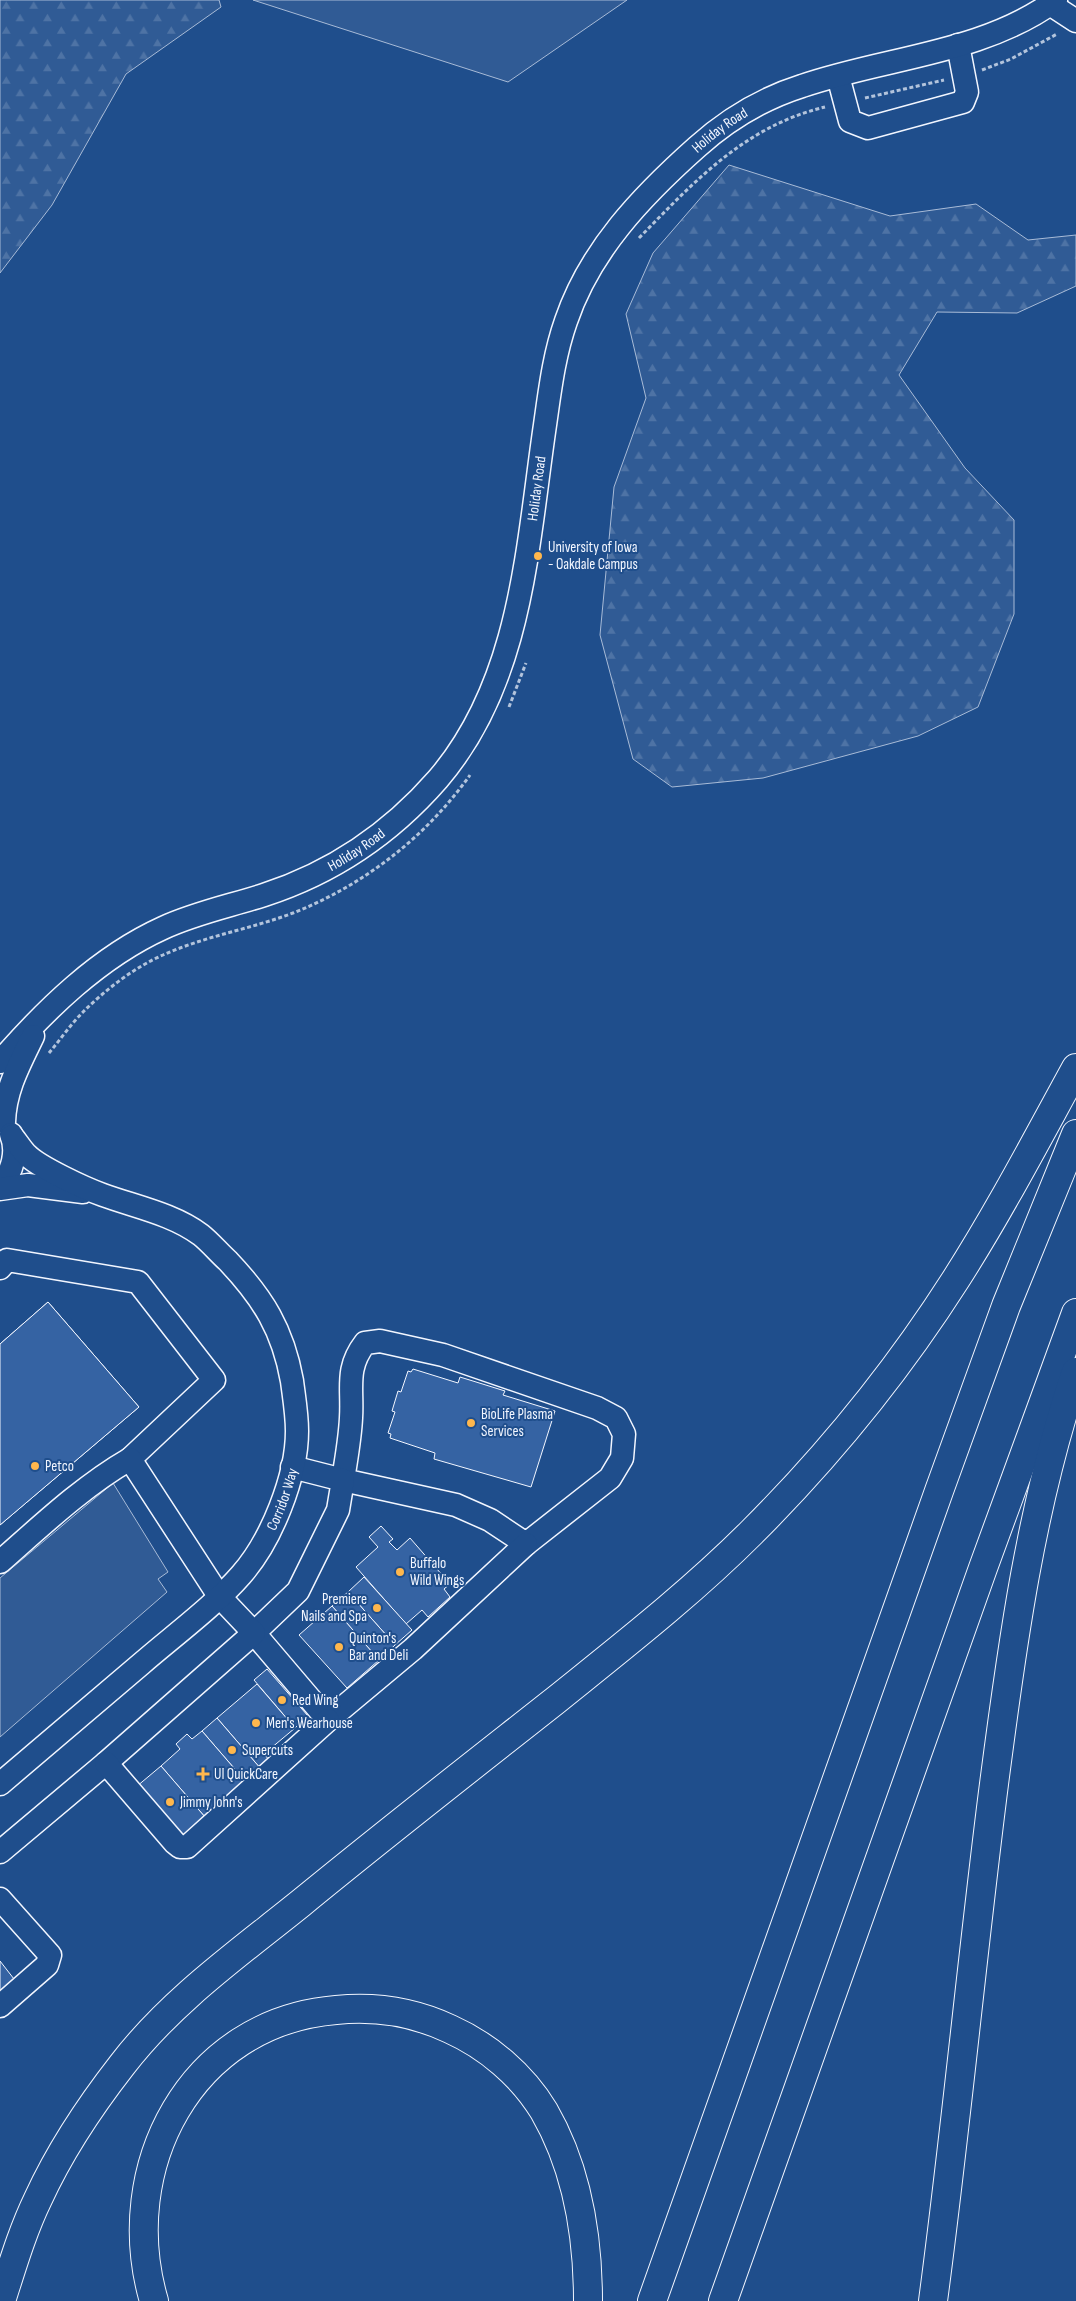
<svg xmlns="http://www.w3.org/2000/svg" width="1076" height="2301" font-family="'Sofia Sans Condensed',sans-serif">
<defs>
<pattern id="forest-firs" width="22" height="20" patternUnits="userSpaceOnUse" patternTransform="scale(1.25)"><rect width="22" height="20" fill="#305b95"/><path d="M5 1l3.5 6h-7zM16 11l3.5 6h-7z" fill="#4e73a5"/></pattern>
</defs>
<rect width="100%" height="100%" fill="#1f4e8c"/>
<g fill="#305b95" stroke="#a8bbd7">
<path d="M253,0H627L508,82Z"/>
<path d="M113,1483L168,1572L158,1579L167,1592L0,1737V1578Z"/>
</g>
<g fill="url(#forest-firs)" stroke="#a8bbd7">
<path d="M0,0H219L221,7L126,74L52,205L0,273Z"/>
<path d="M729,165L890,216L976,204L1028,240L1076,235V286L1017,313L937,312L899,375L965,468L1014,520V614L978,707L918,736L763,778L672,787L633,759L600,635L614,487L646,398L626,314L653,253Z"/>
</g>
<g fill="#3563a3" stroke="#f2f6ff">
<path d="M48,1302L139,1407L0,1525V1344Z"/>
<path d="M48,1302L139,1407L0,1525V1344Z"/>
<path d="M413,1369L458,1383L460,1377L505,1391L503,1395L555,1411L531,1487L434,1459L435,1453L390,1438L391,1434L388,1433L395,1412L392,1411L398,1391L401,1392L408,1371L411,1372Z"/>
<path d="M381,1526L393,1539L389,1542L397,1550L410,1538L450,1584L444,1589L450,1597L428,1617L422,1610L406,1624L356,1567L378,1547L369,1537Z"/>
<path d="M364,1577L412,1630L395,1645L348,1592Z"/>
<path d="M348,1592L395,1645L379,1660L332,1606Z"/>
<path d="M332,1606L379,1660L347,1688L299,1635Z"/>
<path d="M267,1669L308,1716L295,1728L254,1680Z"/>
<path d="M257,1684L295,1728L264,1754L270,1761L261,1769L217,1718Z"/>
<path d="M217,1718L261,1769L246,1782L202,1731Z"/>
<path d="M202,1731L246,1782L205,1817L161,1766L180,1749L176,1744L187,1734L192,1739Z"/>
<path d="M161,1766L205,1817L180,1839L136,1787Z"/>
<path d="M0,1961L14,1979L0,1991Z"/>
</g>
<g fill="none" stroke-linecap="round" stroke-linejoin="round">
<g stroke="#f2f6ff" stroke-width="25">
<g id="minor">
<path d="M1050,4L1076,21"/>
<path d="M838,76L850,121L868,128L963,102L967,92L958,45"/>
<path id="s1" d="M0,1062C45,1010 99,957 163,928C195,913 230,906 264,895C332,873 391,833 438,779C522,681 527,547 545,425C550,390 554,355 566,321C590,250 642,196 697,147C727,120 764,98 802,86C886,57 982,54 1056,0"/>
<path d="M4,1122C5,1090 19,1065 33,1036"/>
<path d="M0,1185C13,1172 18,1151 11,1134"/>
<path d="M0,1189L28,1185L83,1192"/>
<path d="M0,1268L7,1260L138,1282L214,1380L130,1459"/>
<path d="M380,1341L443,1355L597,1408L616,1418L624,1434L622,1458L610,1478L526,1544L490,1520L456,1505L343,1480C346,1460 350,1439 351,1418C353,1388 345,1369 365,1343Z"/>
<path d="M292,1467L343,1480L338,1510L298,1591L254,1633L328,1720L413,1649L526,1544"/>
<path d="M0,1562C41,1526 83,1486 130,1459L219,1596L254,1633L106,1763L0,1852"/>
<path d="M106,1763L175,1843L180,1847H187L328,1720"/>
<path id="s2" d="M0,1784C47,1744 94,1704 141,1664C172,1637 214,1606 241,1575C271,1541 297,1477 297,1431C297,1414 294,1397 292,1381C283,1330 263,1298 228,1261C219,1253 211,1243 201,1235C173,1214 136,1207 103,1195C86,1189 38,1167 26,1154C21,1149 17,1142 12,1136"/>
<path d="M0,1899L50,1955L47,1965L0,2006"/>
</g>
</g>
<g stroke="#f2f6ff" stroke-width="30">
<g id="highway">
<path d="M1,2301C12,2267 22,2232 38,2199C60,2151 90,2106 122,2065C171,2001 239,1953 301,1903C385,1834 471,1767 556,1700C623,1646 691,1593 752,1532C829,1455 898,1370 956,1279C1000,1210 1037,1139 1076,1068"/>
<path d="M154,2301C115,2168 190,2022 336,2010C376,2006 414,2012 450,2029C488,2046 522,2075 544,2111C577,2168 588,2236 588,2301"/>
<path d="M652,2301L939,1491L1006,1306L1076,1134"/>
<path d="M723,2301L983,1568L1076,1313"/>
<path d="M933,2301C956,2129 972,1956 994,1784C1012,1645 1031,1505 1076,1372"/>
</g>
</g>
<g stroke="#b3c4dc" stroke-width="3" stroke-dasharray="4 2.5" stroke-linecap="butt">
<path d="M982,70L1011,59L1057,34"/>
<path d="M865,98L944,80"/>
<path d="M639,238C694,182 745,126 825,107"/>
<path d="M509,707L526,663"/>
<path d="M49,1053C60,1040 71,1024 83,1012C105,990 135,967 163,955C205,936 251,929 293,913C364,885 426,837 470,775"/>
</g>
<use href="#minor" stroke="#1f4e8c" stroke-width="22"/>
<use href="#highway" stroke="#1f4e8c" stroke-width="28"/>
</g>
<g fill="#ffb74d" stroke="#1f4e8c" stroke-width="2">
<circle cx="538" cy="556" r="5"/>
<circle cx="471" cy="1423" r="5"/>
<circle cx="35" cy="1466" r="5"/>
<circle cx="400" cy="1572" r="5"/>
<circle cx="377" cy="1608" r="5"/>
<circle cx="339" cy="1647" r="5"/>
<circle cx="282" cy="1700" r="5"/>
<circle cx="256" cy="1723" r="5"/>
<circle cx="232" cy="1750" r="5"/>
<path d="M200.5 1766.5h5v5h5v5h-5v5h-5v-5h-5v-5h5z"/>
<circle cx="170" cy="1802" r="5"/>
</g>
<g text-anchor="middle" stroke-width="4" stroke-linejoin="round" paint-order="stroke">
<g font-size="15" fill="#f2f6ff" stroke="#1f4e8c">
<text dy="5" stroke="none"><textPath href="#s1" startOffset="1261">Holiday Road</textPath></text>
<text dy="5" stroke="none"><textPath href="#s1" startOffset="842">Holiday Road</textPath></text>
<text dy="5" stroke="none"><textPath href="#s1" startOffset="422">Holiday Road</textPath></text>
<text dy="5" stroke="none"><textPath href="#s2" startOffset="406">Corridor Way</textPath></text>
</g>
<g font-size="15" fill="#f2f6ff" stroke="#1f4e8c" text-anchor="start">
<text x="548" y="552">University of Iowa<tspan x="548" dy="17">- Oakdale Campus</tspan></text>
<text x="481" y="1419">BioLife Plasma<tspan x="481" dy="17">Services</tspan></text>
<text x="45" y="1471">Petco</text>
<text x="410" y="1568">Buffalo<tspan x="410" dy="17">Wild Wings</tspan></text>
<text x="367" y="1604" text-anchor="end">Premiere<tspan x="367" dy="17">Nails and Spa</tspan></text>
<text x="349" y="1643">Quinton's<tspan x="349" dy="17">Bar and Deli</tspan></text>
<text x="292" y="1705">Red Wing</text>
<text x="266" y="1728">Men's Wearhouse</text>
<text x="242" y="1755">Supercuts</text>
<text x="214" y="1779">UI QuickCare</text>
<text x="180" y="1807">Jimmy John's</text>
</g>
</g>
</svg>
